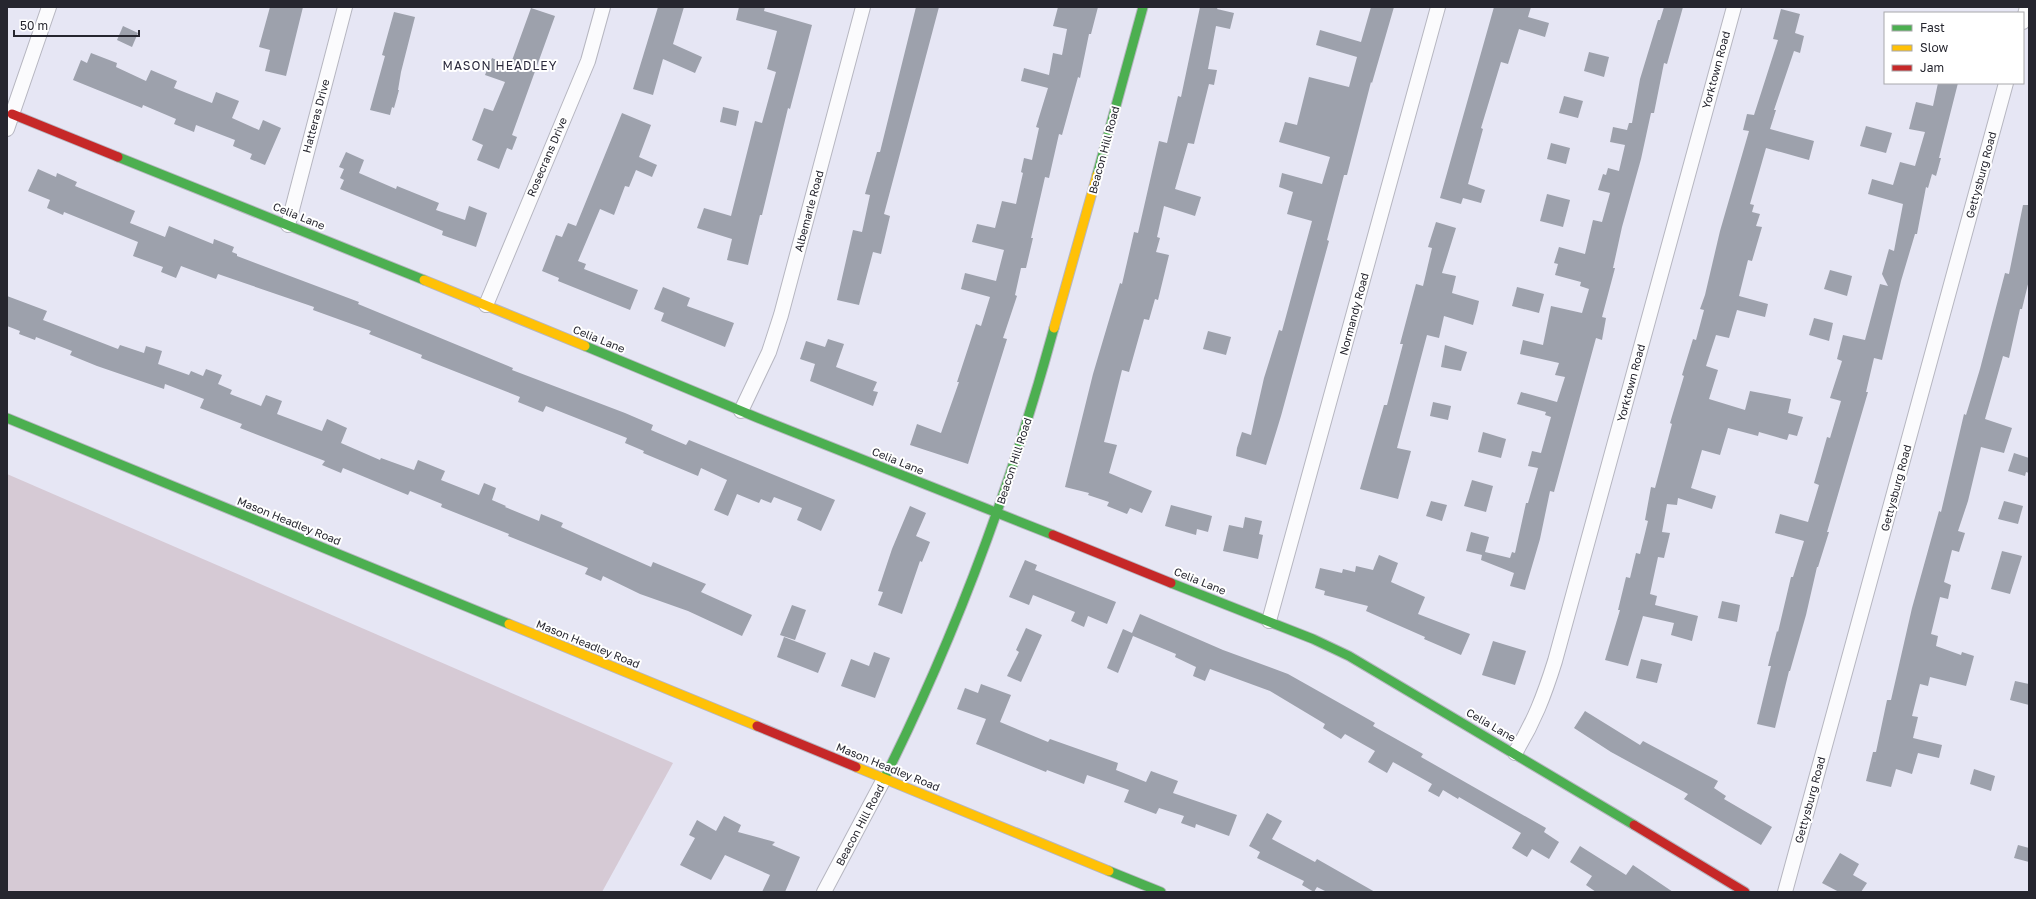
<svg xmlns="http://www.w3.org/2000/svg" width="2036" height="899" font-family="'Golos Text',sans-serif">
<rect width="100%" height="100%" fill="#e6e6f4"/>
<path fill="#d6cad5" d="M7,474L673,763L602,892H7Z"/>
<g fill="#9da1ac">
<path d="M270,7H303L286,76L265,71L270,50L259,47Z"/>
<path d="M658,7H684L673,44L702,57L695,73L663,59L653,95L633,89Z"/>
<path d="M739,7H765L764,11L812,25L790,109L788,108L762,215H760L748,265L727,260L732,239L697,228L704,208L731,216L755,121L762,123L776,72L767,69L777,31L736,20Z"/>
<path d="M916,7H939L884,214L890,216L881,254L873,252L859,305L837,300L853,230L862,232L870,195L865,194L877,152H880Z"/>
<path d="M1058,7H1098L1091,34H1089L1080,78L1078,77L1062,135L1059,134L1049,178L1045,177L1031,238H1033L1026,268H1021L1015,295L1017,296L1003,338L1007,339L968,464L910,445L917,424L941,433L959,382H957L976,324L981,326L990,297L961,289L965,273L996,281L1004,250L972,242L977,224L995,228L1002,201L1016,204L1023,173L1021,172L1024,158L1032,160L1039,128L1036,127L1048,88L1021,81L1024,68L1049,75L1053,53L1062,55L1067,29L1053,26Z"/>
<path d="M1200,7H1218L1217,9L1234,13L1230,29L1216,26L1208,69L1217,70L1214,85L1209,84L1194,144L1188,143L1175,189L1201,197L1195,216L1164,206L1157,237L1160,238L1156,252L1169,255L1158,300L1155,299L1149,320L1144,319L1129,372L1122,370L1104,442L1117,445L1109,473L1152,491L1142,513L1130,508L1127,514L1107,506L1109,502L1088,495L1089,493L1065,487L1093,374L1120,283L1122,284L1134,232L1138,233L1159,141L1167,143L1178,96L1181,97Z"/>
<path d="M1371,7H1394L1372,83L1371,82L1347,175H1344L1327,240L1329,241L1281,416L1266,465L1236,456L1237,448L1242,432L1251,435L1264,378L1279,330L1282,331L1312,221L1287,214L1293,192L1279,187L1282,173L1322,184L1330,157L1279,142L1285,122L1297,125L1309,77L1349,87L1357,57L1316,45L1320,30L1361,42Z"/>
<path d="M1494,7H1531L1528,17L1549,23L1545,37L1519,29L1508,64L1501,62L1481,128L1483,129L1468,184L1485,190L1481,203L1463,198L1461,204L1440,198Z"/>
<path d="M1664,7H1683L1667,64L1664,63L1654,113H1651L1641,159L1622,227L1613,268H1615L1602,317L1606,318L1602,340L1596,338L1554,492L1550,491L1540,539L1525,590L1510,586L1514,573L1481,560L1482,555L1466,551L1471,532L1489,537L1485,552L1510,558L1512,552L1515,553L1526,503H1528L1538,468L1528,466L1532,451L1541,453L1551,417L1545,415L1546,412L1517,404L1521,392L1557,402L1565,377L1555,375L1559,363L1520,354L1523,340L1543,345L1551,306L1582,313L1589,289L1580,286L1581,282L1555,275L1558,264L1554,263L1559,247L1585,254L1593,220L1602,222L1610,193L1598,190L1603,174L1606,175L1608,168L1619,171L1625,145L1610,142L1613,127L1627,130L1629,123H1632L1640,79L1658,20H1660Z"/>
<path d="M531,8L555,16L512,135L517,137L512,150L507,148L499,169L477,160L483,145L472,140L484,108L493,111L505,82L485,75L492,58L510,66Z"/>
<path d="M1781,9L1800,14L1795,33L1804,36L1800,53L1794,51L1774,110H1776L1770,129L1814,141L1809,160L1766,148L1750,204L1754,205L1752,212L1760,214L1756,226L1762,227L1752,261L1748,260L1739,296L1768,304L1765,317L1737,310L1729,338L1716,335L1706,366L1718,370L1709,399L1745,410L1750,391L1791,399L1788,413L1803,417L1797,436L1789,434L1787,440L1759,432L1758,436L1728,428L1720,455L1702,450L1691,488L1716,496L1712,509L1678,498L1677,505L1667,504L1662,532L1670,533L1664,558L1658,557L1650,594L1657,596L1655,605L1698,616L1692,641L1671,635L1674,623L1643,616L1628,666L1605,660L1620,610H1618L1626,577L1630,578L1636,553L1640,554L1648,521L1645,520L1651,487L1655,488L1672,424L1670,423L1684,376L1682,375L1693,339L1696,340L1704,310L1700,309L1705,295L1720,231L1749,131L1743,130L1747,114L1754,115L1778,40L1773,39Z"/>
<path d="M394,12L415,17L401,72L398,90H399L394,108L392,107L390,115L370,110L385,56L382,55Z"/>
<path d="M123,26L138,33L132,47L117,40Z"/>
<path d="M1589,52L1609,57L1604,77L1584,71Z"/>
<path d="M91,53L117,63L116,67L146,81L151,70L177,81L174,88L212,103L216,92L239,101L232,118L259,130L263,120L281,128L265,165L250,159L252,154L233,146L235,140L196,125L194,132L174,124L176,119L143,105L142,108L73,80L81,60L87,63Z"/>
<path d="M1938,83H1958L1939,158H1941L1936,176L1932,174L1928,188L1926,187L1917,234H1915L1901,281L1882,360L1874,358L1866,392H1868L1827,532H1829L1818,567H1817L1806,615L1790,671H1789L1775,728L1757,724L1771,666H1768L1777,631L1778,632L1791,577H1793L1804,541L1775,533L1780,514L1808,522L1819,485L1814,483L1827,437L1830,438L1841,401L1830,398L1842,361L1837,359L1843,335L1865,340L1880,284L1888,286L1882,274L1889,249L1894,251L1903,204L1868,194L1872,179L1893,185L1900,162L1915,166L1925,132L1909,129L1916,102L1933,106Z"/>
<path d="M1564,96L1583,101L1578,118L1559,113Z"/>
<path d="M723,107L739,111L736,126L720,122Z"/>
<path d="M622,113L651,125L639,157L657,165L652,177L636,170L629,187L625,186L614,215L600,209L578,261L586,264L584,269L638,290L630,310L558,281L559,278L542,271L556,235L562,237L568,223L576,226Z"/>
<path d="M1866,126L1892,133L1886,153L1860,146Z"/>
<path d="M1551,143L1570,148L1566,164L1547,159Z"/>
<path d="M346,152L364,160L359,173L396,189L397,186L439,203L436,210L465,220L469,206L487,213L476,247L442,235L443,231L340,189L344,180L340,178L344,169L339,167Z"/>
<path d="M38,169L56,177L57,173L77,182L75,186L135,211L130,223L165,237L169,226L213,244L214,239L234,247L232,252L237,254V256L359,302L358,304L513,368L512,370L625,413L653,425L651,430L686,445L689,440L835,500L821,531L797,520L802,508L774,497L771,503L761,499L759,503L737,494L728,516L714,510L727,480L701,468L698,476L643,453L644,451L625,443L627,438L546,406L543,412L518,402L520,397L421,358L422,355L369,334L371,331L313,310L314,307L218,274L216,279L181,266L176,278L161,272L163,267L133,256L138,242L64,212L63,215L47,208L50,200L28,191Z"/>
<path d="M1547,194L1570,200L1563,227L1540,221Z"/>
<path d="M2023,205H2029V280L2022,309H2020L2009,358L2003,356L1985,419L2012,428L2004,453L1981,447L1968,501L1958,531L1965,533L1959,552L1952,550L1944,582L1951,585L1948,599L1940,597L1931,634L1938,636L1936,646L1961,655L1962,652L1974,656L1966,686L1930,677L1928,686L1920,684L1912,716L1918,717L1913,738L1942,745L1939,758L1918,753L1912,774L1896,769L1891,787L1866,781L1873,752H1876L1887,700H1891L1912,608L1939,511L1941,512L1964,414L1966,415L1980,369L2005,273L2009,274Z"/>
<path d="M1436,222L1456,228L1442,273L1456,276L1452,293L1479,301L1477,310L1473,325L1444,316L1439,338L1427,335L1397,448L1411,451L1398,499L1360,489L1384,405H1387L1403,344H1400L1416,284L1423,286L1432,248L1428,247Z"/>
<path d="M1830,270L1852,276L1847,296L1824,289Z"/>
<path d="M663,287L690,298L687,306L734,323L725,347L661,321L664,313L654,309Z"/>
<path d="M1517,287L1544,294L1539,313L1512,306Z"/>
<path d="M7,296L47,311L43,320L118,349L120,345L144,353L146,346L162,351L158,364L189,375L191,371L203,376L206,369L222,375L218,384L232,390L230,394L261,406L266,395L282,401L277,414L322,431L327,419L347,428L341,443L380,460L381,458L414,470L418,460L445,471L441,480L479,495L484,483L496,488L492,500L506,506L505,507L539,521L541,514L563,523L561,527L651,567L653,562L706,584L701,592L752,615L742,636L688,611L640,594L603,576L601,581L585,574L588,568L508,536L509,534L441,507L442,504L410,491L408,495L343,468L341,473L322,465L325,461L240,428L242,424L200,408L204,399L165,384L164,389L97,366L70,355L72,351L36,337L35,340L19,334L20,331L7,326Z"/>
<path d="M1814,318L1833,323L1829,341L1809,335Z"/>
<path d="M1208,331L1231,337L1226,355L1203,349Z"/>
<path d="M828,339L844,344L836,367L877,382L873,391L878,392L873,406L810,381L815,364L800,359L806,341L825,347Z"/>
<path d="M1445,345L1467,352L1461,371L1441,367Z"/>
<path d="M1433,402L1451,406L1448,420L1430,416Z"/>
<path d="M1483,432L1506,439L1501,458L1478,452Z"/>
<path d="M2014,453L2029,458V473L2026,472L2025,476L2008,471Z"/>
<path d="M1472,480L1493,486L1486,512L1464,506Z"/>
<path d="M1431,501L1447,505L1442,521L1426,516Z"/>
<path d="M2004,501L2023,506L2018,524L1998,519Z"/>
<path d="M1171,505L1212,516L1208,532L1197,529L1196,535L1165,526Z"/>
<path d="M910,506L926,513L916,536L930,542L922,562L920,561L902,614L878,605L883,592L878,591L892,549Z"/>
<path d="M1245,517L1262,521L1259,534L1263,535L1258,559L1223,551L1229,525L1243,528Z"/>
<path d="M2002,551L2022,556L2010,594L1991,589Z"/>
<path d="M1379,555L1398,563L1391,582L1425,597L1418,614L1470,634L1461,655L1424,639L1425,637L1366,611L1368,606L1324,595L1325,591L1315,588L1320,568L1342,573L1343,569L1355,572L1356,566L1373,570Z"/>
<path d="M1025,560L1037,565L1035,570L1116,602L1107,624L1088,616L1084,627L1071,621L1075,612L1033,595L1029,605L1009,597Z"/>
<path d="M1722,601L1740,605L1737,622L1718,618Z"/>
<path d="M792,605L806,610L795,640L780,635Z"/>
<path d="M1140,614L1223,650L1288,674L1375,723L1373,726L1423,754L1421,757L1546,828L1544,832L1559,842L1549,859L1532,849L1527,857L1512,848L1521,833L1459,797L1458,799L1443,790L1439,797L1428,791L1432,784L1393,762L1387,773L1368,762L1375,751L1345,734L1341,739L1323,728L1325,724L1270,691L1210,669L1205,681L1193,676L1196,667L1175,657L1176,654L1133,636L1118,673L1107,668L1123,629L1132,633Z"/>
<path d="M1026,628L1042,635L1021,682L1007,676L1019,652L1016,650Z"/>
<path d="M784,637L826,653L818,673L777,657Z"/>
<path d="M1493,641L1526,651L1515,685L1482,675Z"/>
<path d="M874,652L890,658L875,698L841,686L851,659L869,666Z"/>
<path d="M1641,659L1662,664L1657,683L1636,678Z"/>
<path d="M2015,681L2029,684V705L2010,700Z"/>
<path d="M981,684L1011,695L1000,722L1048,742L1050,739L1118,763L1116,770L1146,782L1151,771L1178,781L1173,793L1237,815L1229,836L1196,824L1195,828L1181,823L1184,816L1159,808L1156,814L1124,802L1129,790L1087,775L1084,784L1047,770L1046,772L976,744L986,719L957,709L965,688L978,693Z"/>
<path d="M1585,711L1640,745L1643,741L1718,781L1714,788L1726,796L1724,799L1772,827L1761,845L1684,799L1688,794L1611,752L1574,728Z"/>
<path d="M1974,769L1995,776L1991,791L1970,784Z"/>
<path d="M1267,813L1282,821L1272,839L1315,862L1317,859L1375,892H1327L1317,887L1314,892L1302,885L1304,881L1257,858L1260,852L1249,846Z"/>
<path d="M724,816L741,825L738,832L775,842L772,845L800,857L785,892H762L770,875L725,855L711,880L680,865L695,838L689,835L697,820L716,831Z"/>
<path d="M2018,845L2029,848V862L2014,858Z"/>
<path d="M1580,846L1626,875L1633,865L1673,892H1596L1586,885L1592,876L1570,862Z"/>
<path d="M1840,853L1859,864L1853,875L1867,883L1861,892H1839L1822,883Z"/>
</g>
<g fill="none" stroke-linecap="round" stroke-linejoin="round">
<g stroke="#b6b6c0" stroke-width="16">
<g id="street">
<path d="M2023,22L2027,7"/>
<path d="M7,129L49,7"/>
<path d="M288,225L345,7"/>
<path d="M486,305L588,61L603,7"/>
<path d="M741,411L769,352L781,315L863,7"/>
<path d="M1269,621L1438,7"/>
<path d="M1515,753C1534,722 1544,696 1555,661L1734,7"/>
<path d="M824,892L884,779"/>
<path d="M1785,892L2006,83"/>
</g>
</g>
<g stroke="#b6b6c0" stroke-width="11">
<g id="fast">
<path d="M118,157L424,280"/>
<path d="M1097,175L1143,7"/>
<path d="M585,346L758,418L1053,535"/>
<path d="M7,418L509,624"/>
<path d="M1171,583L1313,639L1349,656L1634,825"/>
<path d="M884,779C956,635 1012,483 1054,328"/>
<path d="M1109,871L1161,892"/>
</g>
</g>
<g stroke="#b6b6c0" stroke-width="11">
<g id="slow">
<path d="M424,280L585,346"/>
<path d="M1054,328L1097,175"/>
<path d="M509,624L757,726"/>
<path d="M856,767L1109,871"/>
</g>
</g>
<g stroke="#b6b6c0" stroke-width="11">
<g id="jam">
<path d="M12,114L118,157"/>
<path d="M1053,535L1171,583"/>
<path d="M757,726L856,767"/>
<path d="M1634,825L1745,892"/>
</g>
</g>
<use href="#street" stroke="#fbfbfd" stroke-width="14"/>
<use href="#fast" stroke="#4caf50" stroke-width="9"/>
<use href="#slow" stroke="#ffc107" stroke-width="9"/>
<use href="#jam" stroke="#c62828" stroke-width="9"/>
</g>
<g text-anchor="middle" stroke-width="4" stroke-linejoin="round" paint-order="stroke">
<g font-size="11" fill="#26262f" stroke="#fff">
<text transform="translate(1716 70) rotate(-75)" y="4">Yorktown Road</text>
<text transform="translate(316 116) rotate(-75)" y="4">Hatteras Drive</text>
<text transform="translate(1104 150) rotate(-75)" y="4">Beacon Hill Road</text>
<text transform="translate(547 157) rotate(-67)" y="4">Rosecrans Drive</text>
<text transform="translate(1981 175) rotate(-75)" y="4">Gettysburg Road</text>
<text transform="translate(809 211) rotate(-75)" y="4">Albemarle Road</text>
<text transform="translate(299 216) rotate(22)" y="4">Celia Lane</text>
<text transform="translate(1354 314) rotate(-75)" y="4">Normandy Road</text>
<text transform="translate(599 339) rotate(22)" y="4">Celia Lane</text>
<text transform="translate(1631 383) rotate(-75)" y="4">Yorktown Road</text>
<text transform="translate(898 461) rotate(22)" y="4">Celia Lane</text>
<text transform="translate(1014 461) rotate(-72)" y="4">Beacon Hill Road</text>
<text transform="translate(1896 488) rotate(-75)" y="4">Gettysburg Road</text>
<text transform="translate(289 521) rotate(22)" y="4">Mason Headley Road</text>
<text transform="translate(1200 581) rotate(22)" y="4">Celia Lane</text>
<text transform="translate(588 644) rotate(22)" y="4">Mason Headley Road</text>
<text transform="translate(1491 725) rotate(30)" y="4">Celia Lane</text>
<text transform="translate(888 767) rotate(22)" y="4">Mason Headley Road</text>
<text transform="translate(1810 800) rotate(-75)" y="4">Gettysburg Road</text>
<text transform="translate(860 825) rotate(-62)" y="4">Beacon Hill Road</text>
</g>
<g font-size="12" letter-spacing="1" fill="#2b2a3d" stroke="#fff">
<text x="500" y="70">MASON HEADLEY</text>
</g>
</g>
<rect width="2036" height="899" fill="none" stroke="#26262f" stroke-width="16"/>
<rect x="1884" y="12" width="140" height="72" fill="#ffffff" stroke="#a8a8ac"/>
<rect x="1892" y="25" width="20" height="6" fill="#4caf50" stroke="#a8a8ac"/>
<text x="1920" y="32" font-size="12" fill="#26262f">Fast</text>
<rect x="1892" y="45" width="20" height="6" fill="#ffc107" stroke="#a8a8ac"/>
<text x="1920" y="52" font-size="12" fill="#26262f">Slow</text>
<rect x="1892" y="65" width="20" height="6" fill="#c62828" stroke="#a8a8ac"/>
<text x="1920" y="72" font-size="12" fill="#26262f">Jam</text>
<path d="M14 30v6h125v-6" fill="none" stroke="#26262f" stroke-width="2"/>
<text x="20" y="30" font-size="12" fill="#26262f" stroke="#ffffff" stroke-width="3" paint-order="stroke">50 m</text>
</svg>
